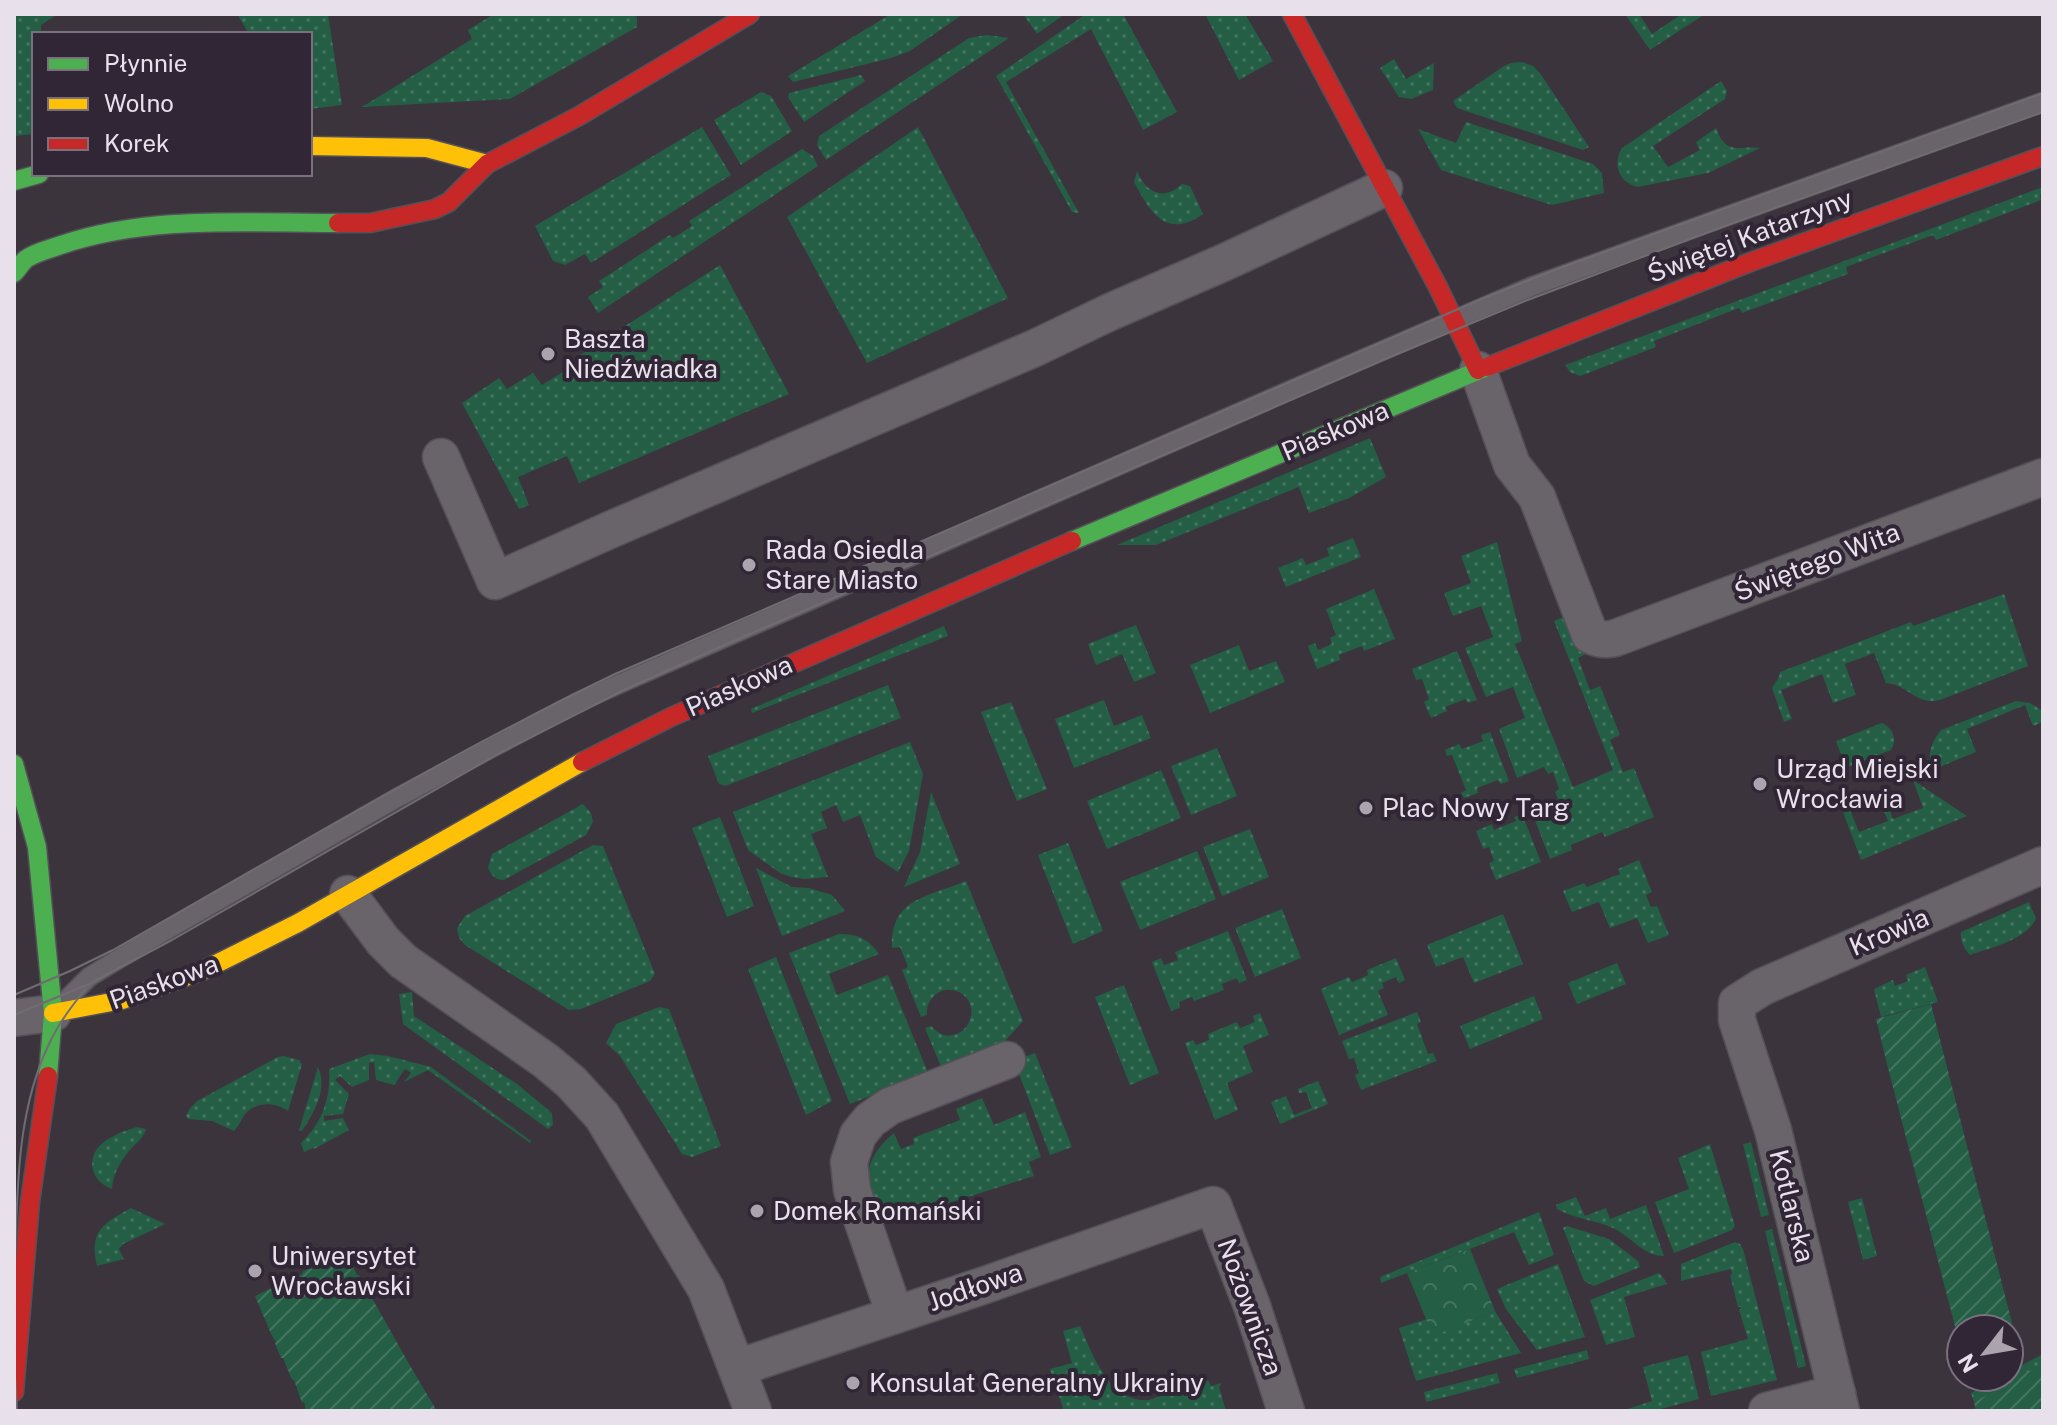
<svg xmlns="http://www.w3.org/2000/svg" width="2057" height="1425" font-family="'Public Sans',sans-serif">
<defs>
<pattern id="grass-dots" width="8" height="8" patternUnits="userSpaceOnUse" patternTransform="scale(2)"><rect width="8" height="8" fill="#235e45"/><path d="M2 2h.1M6 6h.1" fill="none" stroke="#437560" stroke-width="1.8" stroke-linecap="round"/></pattern>
<pattern id="park-crowns" width="20" height="18" patternUnits="userSpaceOnUse" patternTransform="scale(2)"><rect width="20" height="18" fill="#235e45"/><path d="M2 6a3 3 0 1 1 6 0M12 15a3 3 0 1 1 6 0" fill="none" stroke="#437560"/></pattern>
<pattern id="garden-furrows" width="10" height="10" patternUnits="userSpaceOnUse" patternTransform="scale(2)"><rect width="10" height="10" fill="#235e45"/><path d="M-1 1l2-2M0 10L10 0M9 11l2-2" fill="none" stroke="#437560"/></pattern>
</defs>
<rect width="100%" height="100%" fill="#3b343d"/>
<g fill="url(#grass-dots)">
<path d="M14,14H58L41,25V34H34V134L14,136Z"/>
<path d="M237,14H328L342,105L310,109V34H249Z"/>
<path d="M494,14H635L637,18V27L510,99L362,107L472,39L468,30Z"/>
<path d="M891,14H963L910,51L891,58L793,82L788,76Z"/>
<path d="M1023,14H1065L1037,34Z"/>
<path d="M1086,14H1123L1177,112L1143,130L1091,29L1006,82L1079,213L1072,212L996,76Z"/>
<path d="M1205,14H1245L1273,61L1239,80Z"/>
<path d="M1625,14H1639L1652,34L1682,14H1705L1650,50Z"/>
<path d="M987,35L1009,38L826,160L817,145L819,136L969,38Z"/>
<path d="M1394,59L1406,79L1434,63L1433,90L1411,99L1399,97L1380,68Z"/>
<path d="M1522,62L1533,66L1540,73L1589,147L1583,150L1457,108L1453,101L1504,66L1511,63Z"/>
<path d="M861,75L865,81L804,122L788,97L789,93Z"/>
<path d="M1721,81L1727,91L1725,99L1653,146L1668,167L1700,150L1696,142L1716,128C1727,157 1739,145 1760,148L1708,173L1638,187C1619,183 1612,164 1622,148Z"/>
<path d="M761,92L771,96L792,131L741,165L714,120Z"/>
<path d="M1466,122L1593,164L1602,173L1604,193L1552,205L1441,170L1418,129L1456,143Z"/>
<path d="M702,127L731,175L591,263L585,254L565,265L553,261L535,226Z"/>
<path d="M918,127L1008,298L867,363L787,217Z"/>
<path d="M802,149L813,156L818,166L598,313L588,297L603,287L599,281L670,235L673,238L692,226L689,221Z"/>
<path d="M1137,171C1145,192 1164,202 1182,184L1190,186L1203,214C1166,240 1150,212 1134,182Z"/>
<path d="M2043,187V194L2040,195L2041,200L1936,240L1933,235L1846,267L1848,274L1742,313L1739,308L1654,341L1656,347L1580,376L1570,372L1565,365Z"/>
<path d="M720,265L789,394L579,483L567,456L518,477L529,505L519,509L462,403L499,378L507,389L533,373L542,385L579,362L577,357Z"/>
<path d="M1370,438L1386,477L1349,498L1309,513L1299,487L1156,545H1117Z"/>
<path d="M1353,538L1361,557L1286,587L1278,568L1303,558L1306,565L1329,556L1327,548Z"/>
<path d="M1497,542L1522,641L1515,644L1573,787L1613,770L1554,621L1570,614L1586,654L1578,658L1590,690L1600,686L1620,735L1610,740L1623,772L1634,768L1654,817L1605,837L1602,832L1571,845L1572,850L1550,859L1531,810L1558,799L1555,792L1559,789L1553,772L1548,774L1544,767L1517,778L1499,729L1525,718L1513,687L1486,697L1465,648L1493,637L1481,606L1453,616L1444,593L1471,583L1461,556Z"/>
<path d="M1374,589L1395,639L1364,651L1362,646L1339,655L1340,660L1317,669L1308,646L1315,643L1318,650L1332,644L1330,638L1336,635L1326,609Z"/>
<path d="M2004,594L2028,666L1940,700C1916,706 1909,685 1886,683L1874,653L1845,664L1856,695L1833,703L1822,674L1781,690L1792,719L1784,722L1772,688L1779,677L1780,672L1911,622L1913,626Z"/>
<path d="M1136,625L1156,673L1134,682L1122,654L1096,665L1088,644Z"/>
<path d="M944,626L948,636L752,713L751,709Z"/>
<path d="M1239,645L1249,671L1276,661L1285,682L1210,713L1190,665Z"/>
<path d="M1457,651L1477,700L1468,703L1466,699L1445,707L1447,711L1431,718L1424,702L1429,699L1422,679L1416,680L1412,669Z"/>
<path d="M888,685L901,718L725,786L719,784L708,756Z"/>
<path d="M1104,700L1114,726L1142,715L1151,738L1074,768L1055,719Z"/>
<path d="M2016,701L2030,703L2043,711V722L2033,726L2025,705L1967,729L1976,752L1932,770C1926,758 1932,740 1941,730Z"/>
<path d="M1011,702L1047,789L1017,801L981,712Z"/>
<path d="M1882,723C1894,729 1897,739 1891,750L1846,768L1836,741Z"/>
<path d="M1490,732L1509,781L1501,784L1498,780L1477,788L1478,793L1464,798L1461,793L1466,790L1452,755L1447,756L1445,750L1459,744L1462,749L1483,741L1481,735Z"/>
<path d="M910,742L923,774L909,851L898,872L876,857L860,815L843,822L836,805L821,812L827,828L811,834L828,877L805,879L791,877L780,873L748,850L733,812Z"/>
<path d="M1217,748L1237,796L1191,815L1171,766Z"/>
<path d="M1161,770L1181,818L1107,849L1087,801Z"/>
<path d="M1913,780L1967,816L1861,860L1843,812L1848,805L1859,832L1888,821L1877,793L1882,791L1893,819L1923,808Z"/>
<path d="M931,792L960,864L904,887L920,852Z"/>
<path d="M583,804L591,813L593,822L586,835L504,880C495,880 492,876 488,868L492,854Z"/>
<path d="M1522,814L1541,862L1496,880L1489,863L1494,861L1489,847L1483,849L1476,831L1492,824L1494,830L1516,821L1514,817Z"/>
<path d="M720,817L754,906L727,917L692,828Z"/>
<path d="M1250,829L1269,877L1222,896L1203,847Z"/>
<path d="M1068,843L1103,931L1073,944L1038,855Z"/>
<path d="M593,845L603,846L655,974L650,981L581,1009L569,1010L465,945L459,938L457,928L465,916Z"/>
<path d="M1197,851L1216,899L1140,930L1120,882Z"/>
<path d="M1639,860L1652,892L1646,895L1651,907L1657,906L1669,935L1648,943L1637,918L1610,928L1599,902L1572,912L1563,891L1584,883L1587,887L1620,874L1618,869Z"/>
<path d="M756,868L792,887L809,888L832,895L845,911L782,936Z"/>
<path d="M966,881L1023,1021L1005,1041L941,1067L925,1028L931,1026C934,1029 937,1032 941,1034C969,1044 985,1001 956,991C950,989 943,989 938,993C930,998 926,1006 927,1015L921,1017L902,970L908,967L900,947L892,948C890,898 928,897 966,881Z"/>
<path d="M2029,902L2036,919C2024,941 1992,947 1970,955C1964,948 1960,941 1961,932Z"/>
<path d="M1282,909L1301,958L1255,977L1235,928Z"/>
<path d="M1503,914L1523,964L1474,983L1463,957L1436,967L1427,945Z"/>
<path d="M1228,931L1247,980L1239,983L1237,978L1222,984L1224,990L1194,1001L1192,997L1179,1002L1180,1008L1171,1011L1152,962L1161,958L1164,965L1178,960L1175,952Z"/>
<path d="M839,934C857,934 869,939 879,954L829,974L837,995L888,975L928,1073L850,1104L789,953Z"/>
<path d="M776,957L832,1101L806,1115L748,969Z"/>
<path d="M1396,958L1405,980L1399,983L1396,977L1382,983L1384,988L1378,991L1388,1015L1339,1035L1321,989L1349,977L1352,982L1368,975L1367,970Z"/>
<path d="M1617,963L1626,984L1577,1004L1568,983Z"/>
<path d="M1925,967L1938,1002L1881,1017L1874,989L1893,980L1895,986L1908,981L1906,975Z"/>
<path d="M1124,985L1159,1073L1130,1085L1095,997Z"/>
<path d="M412,992L414,1016L517,1084L552,1113L553,1125L548,1129L403,1024L399,994Z"/>
<path d="M1534,996L1543,1019L1470,1049L1460,1026Z"/>
<path d="M659,1007L669,1009L721,1146L692,1157L682,1154L620,1056L606,1043L616,1024Z"/>
<path d="M1417,1012L1421,1022L1417,1024L1428,1054L1433,1053L1437,1061L1361,1090L1355,1075L1359,1073L1354,1058L1349,1059L1342,1041Z"/>
<path d="M1260,1013L1269,1035L1243,1046L1253,1072L1227,1083L1238,1110L1215,1120L1185,1043L1193,1040L1196,1045L1209,1040L1208,1034L1237,1022L1240,1028L1255,1022L1253,1016Z"/>
<path d="M1035,1053L1072,1147L1050,1155L1014,1061Z"/>
<path d="M370,1054L388,1056L431,1067L531,1141L530,1143L428,1070L404,1082L411,1073L405,1069L394,1085L376,1080L374,1062L369,1063V1080L352,1087L340,1076L335,1080L349,1094L343,1114L324,1116V1121L343,1118L349,1130L314,1149L313,1148L304,1152L301,1143C322,1123 331,1098 329,1069Z"/>
<path d="M284,1056L299,1060L302,1064L288,1111C275,1102 257,1101 245,1114C241,1120 239,1126 234,1131L212,1121L188,1119L186,1115L191,1107L197,1101L278,1057Z"/>
<path d="M318,1067C328,1089 314,1113 302,1131L299,1130Z"/>
<path d="M1318,1081L1328,1104L1280,1124L1271,1102L1286,1096L1294,1115L1312,1108L1306,1092L1299,1093L1298,1089Z"/>
<path d="M982,1098L994,1125L1025,1112L1041,1157L1029,1162L1034,1176L883,1224C868,1183 856,1166 894,1133L901,1149L914,1144L913,1138L960,1120L956,1109Z"/>
<path d="M137,1127L146,1129C143,1139 136,1143 129,1151C120,1162 113,1174 112,1189C102,1185 96,1180 93,1170C87,1144 117,1133 137,1127Z"/>
<path d="M1751,1142L1769,1215L1761,1217L1743,1144Z"/>
<path d="M1710,1144L1735,1226L1732,1230L1674,1253L1655,1202L1689,1189L1678,1158Z"/>
<path d="M1576,1197L1585,1216L1606,1208L1610,1219L1646,1205L1664,1256C1643,1256 1632,1237 1613,1228C1595,1220 1575,1219 1557,1209L1556,1205Z"/>
<path d="M1862,1198L1877,1256L1863,1260L1848,1202Z"/>
<path d="M131,1208L165,1224L123,1244L119,1249L124,1259L97,1266C89,1231 102,1224 131,1208Z"/>
<path d="M1539,1212L1554,1255L1529,1265L1514,1232L1381,1283L1380,1277Z"/>
<path d="M1567,1226L1609,1239L1638,1261L1640,1267L1594,1286L1584,1281L1563,1228Z"/>
<path d="M1772,1229L1806,1366L1798,1368L1765,1231Z"/>
<path d="M1735,1242L1740,1244L1743,1249L1777,1380L1711,1396L1701,1352L1748,1339L1739,1310L1742,1308L1741,1307H1738L1730,1275L1732,1274L1731,1269L1681,1281V1264Z"/>
<path d="M1558,1264L1585,1337L1537,1350L1506,1309L1497,1289Z"/>
<path d="M1659,1273L1665,1280L1667,1284L1624,1297L1635,1337L1606,1345L1590,1300Z"/>
<path d="M1495,1311L1521,1353L1416,1381L1399,1328L1427,1319L1433,1335Z"/>
<path d="M1080,1326C1093,1355 1109,1403 1149,1400L1208,1380L1211,1386L1221,1383V1385L1219,1387L1226,1411H1064L1050,1369L1072,1363L1063,1331Z"/>
<path d="M1587,1350L1589,1359L1517,1378L1514,1369Z"/>
<path d="M2043,1354V1370L2040,1366L1974,1402L1971,1393L2001,1377H2009V1372Z"/>
<path d="M1688,1355L1699,1399L1653,1411H1621L1652,1401L1643,1367Z"/>
<path d="M1497,1373L1500,1383L1426,1402L1424,1392Z"/>
</g>
<path fill="url(#park-crowns)" d="M1470,1249L1495,1311L1433,1336L1407,1273Z"/>
<g fill="url(#garden-furrows)">
<path d="M1931,1004L2014,1331L2009,1332V1329H1961V1337L1958,1338L1887,1064L1876,1019Z"/>
<path d="M343,1251L345,1254H347L357,1275H359C385,1321 409,1365 437,1411H306L304,1402L302,1403L294,1380H292L283,1358H281L275,1343L276,1342L272,1336L255,1296L272,1288V1286L282,1282L283,1283L296,1274L298,1276L303,1273L302,1272L311,1267L312,1269L318,1266L317,1264L326,1260L328,1261Z"/>
<path d="M2041,1365L2043,1370V1411H1976L1974,1402Z"/>
</g>
<g fill="none" stroke-linecap="round" stroke-linejoin="round">
<g stroke="#555058" stroke-width="21">
<path id="lane" d="M63,1003L89,977L148,941L397,798L578,702L1300,386L1533,286L2043,102"/>
</g>
<g stroke="#555058" stroke-width="39">
<g id="street">
<path d="M1478,370L1512,465L1537,497L1590,635C1600,640 1608,641 1618,637L2043,477"/>
<path d="M441,457L495,581L612,529L1035,348L1110,312L1225,262L1384,188"/>
<path d="M348,894L383,941L403,961L546,1061L571,1082L602,1116L706,1289L753,1411"/>
<path d="M14,1018L53,1013"/>
<path d="M895,1315L852,1190L849,1162L858,1135L870,1120L890,1106L1007,1060"/>
<path d="M737,1368L985,1285L1213,1205L1252,1306L1286,1411"/>
<path d="M1767,1411L1837,1393"/>
<path d="M1841,1411L1773,1130L1737,1020V1003L1762,987L2043,865"/>
</g>
</g>
<g stroke="#555058" stroke-width="21">
<g id="fast">
<path d="M14,181L39,174"/>
<path d="M14,273C18,269 22,262 26,259C36,252 50,249 61,245C149,215 247,223 338,223"/>
<path d="M1072,541L1487,367"/>
<path d="M14,764L37,847L53,1013L48,1076"/>
</g>
</g>
<g stroke="#555058" stroke-width="21">
<g id="slow">
<path d="M310,146L427,148L487,164"/>
<path d="M53,1013L122,1000L202,971L298,923L582,762"/>
</g>
</g>
<g stroke="#555058" stroke-width="21">
<g id="jam">
<path d="M1292,14L1438,287L1478,370"/>
<path d="M338,223H370L435,209L449,202L487,164L579,116L750,14"/>
<path d="M1487,367L1748,263L2043,156"/>
<path d="M582,762L671,717L1072,541"/>
<path d="M14,1392L30,1202L48,1076"/>
</g>
</g>
<use href="#lane" stroke="#68646a" stroke-width="18"/>
<use href="#street" stroke="#68646a" stroke-width="36"/>
<use href="#fast" stroke="#4caf50" stroke-width="18"/>
<use href="#slow" stroke="#ffc107" stroke-width="18"/>
<use href="#jam" stroke="#c62828" stroke-width="18"/>
<g stroke="#716c72" stroke-width="2">
<path d="M14,995L70,971L113,950C279,856 443,757 615,674L1486,297L1560,268L2043,93"/>
<path d="M14,1015L89,984L172,940L498,754L624,690L713,650L1390,357L1525,301L1725,226L2043,112"/>
<path d="M14,1280C18,1201 14,1117 49,1044C58,1024 72,1006 86,988"/>
<path d="M14,1357L17,1411"/>
</g>
</g>
<g fill="#aba4ae" stroke="#312636" stroke-width="3">
<circle cx="548" cy="354" r="8"/>
<circle cx="749" cy="565" r="8"/>
<circle cx="1760" cy="784" r="8"/>
<circle cx="1366" cy="808" r="8"/>
<circle cx="757" cy="1211" r="8"/>
<circle cx="255" cy="1271" r="8"/>
<circle cx="853" cy="1383" r="8"/>
</g>
<g text-anchor="middle" stroke-width="8" stroke-linejoin="round" paint-order="stroke">
<g font-size="26" fill="#e8e0eb" stroke="#312636">
<text transform="translate(1750 236) rotate(-21)" y="9">Świętej Katarzyny</text>
<text transform="translate(1335 431) rotate(-23)" y="9">Piaskowa</text>
<text transform="translate(1817 562) rotate(-21)" y="9">Świętego Wita</text>
<text transform="translate(739 686) rotate(-24)" y="9">Piaskowa</text>
<text transform="translate(1889 932) rotate(-23)" y="9">Krowia</text>
<text transform="translate(164 982) rotate(-20)" y="9">Piaskowa</text>
<text transform="translate(1792 1206) rotate(76)" y="9">Kotlarska</text>
<text transform="translate(975 1287) rotate(-19)" y="9">Jodłowa</text>
<text transform="translate(1250 1307) rotate(70)" y="9">Nożownicza</text>
</g>
<g font-size="26" fill="#e8e0eb" stroke="#312636" text-anchor="start">
<text x="564" y="348">Baszta<tspan x="564" dy="30">Niedźwiadka</tspan></text>
<text x="765" y="559">Rada Osiedla<tspan x="765" dy="30">Stare Miasto</tspan></text>
<text x="1776" y="778">Urząd Miejski<tspan x="1776" dy="30">Wrocławia</tspan></text>
<text x="1382" y="817">Plac Nowy Targ</text>
<text x="773" y="1220">Domek Romański</text>
<text x="271" y="1265">Uniwersytet<tspan x="271" dy="30">Wrocławski</tspan></text>
<text x="869" y="1392">Konsulat Generalny Ukrainy</text>
</g>
</g>
<rect width="2057" height="1425" fill="none" stroke="#e8e0eb" stroke-width="32"/>
<rect x="32" y="32" width="280" height="144" fill="#312636" stroke="#7a707e" stroke-width="2"/>
<rect x="48" y="58" width="40" height="12" fill="#4caf50" stroke="#7a707e" stroke-width="2"/>
<text x="104" y="72" font-size="24" fill="#e8e0eb">Płynnie</text>
<rect x="48" y="98" width="40" height="12" fill="#ffc107" stroke="#7a707e" stroke-width="2"/>
<text x="104" y="112" font-size="24" fill="#e8e0eb">Wolno</text>
<rect x="48" y="138" width="40" height="12" fill="#c62828" stroke="#7a707e" stroke-width="2"/>
<text x="104" y="152" font-size="24" fill="#e8e0eb">Korek</text>
<g transform="translate(1985 1353) rotate(239)"><circle r="38" fill="#312636" stroke="#7a707e" stroke-width="2"/>
<path d="M0-6L14 30L0 20L-14 30Z" fill="#aba4ae"/>
<text y="-12" font-size="22" font-weight="bold" text-anchor="middle" fill="#e8e0eb">N</text>
</g>
</svg>
